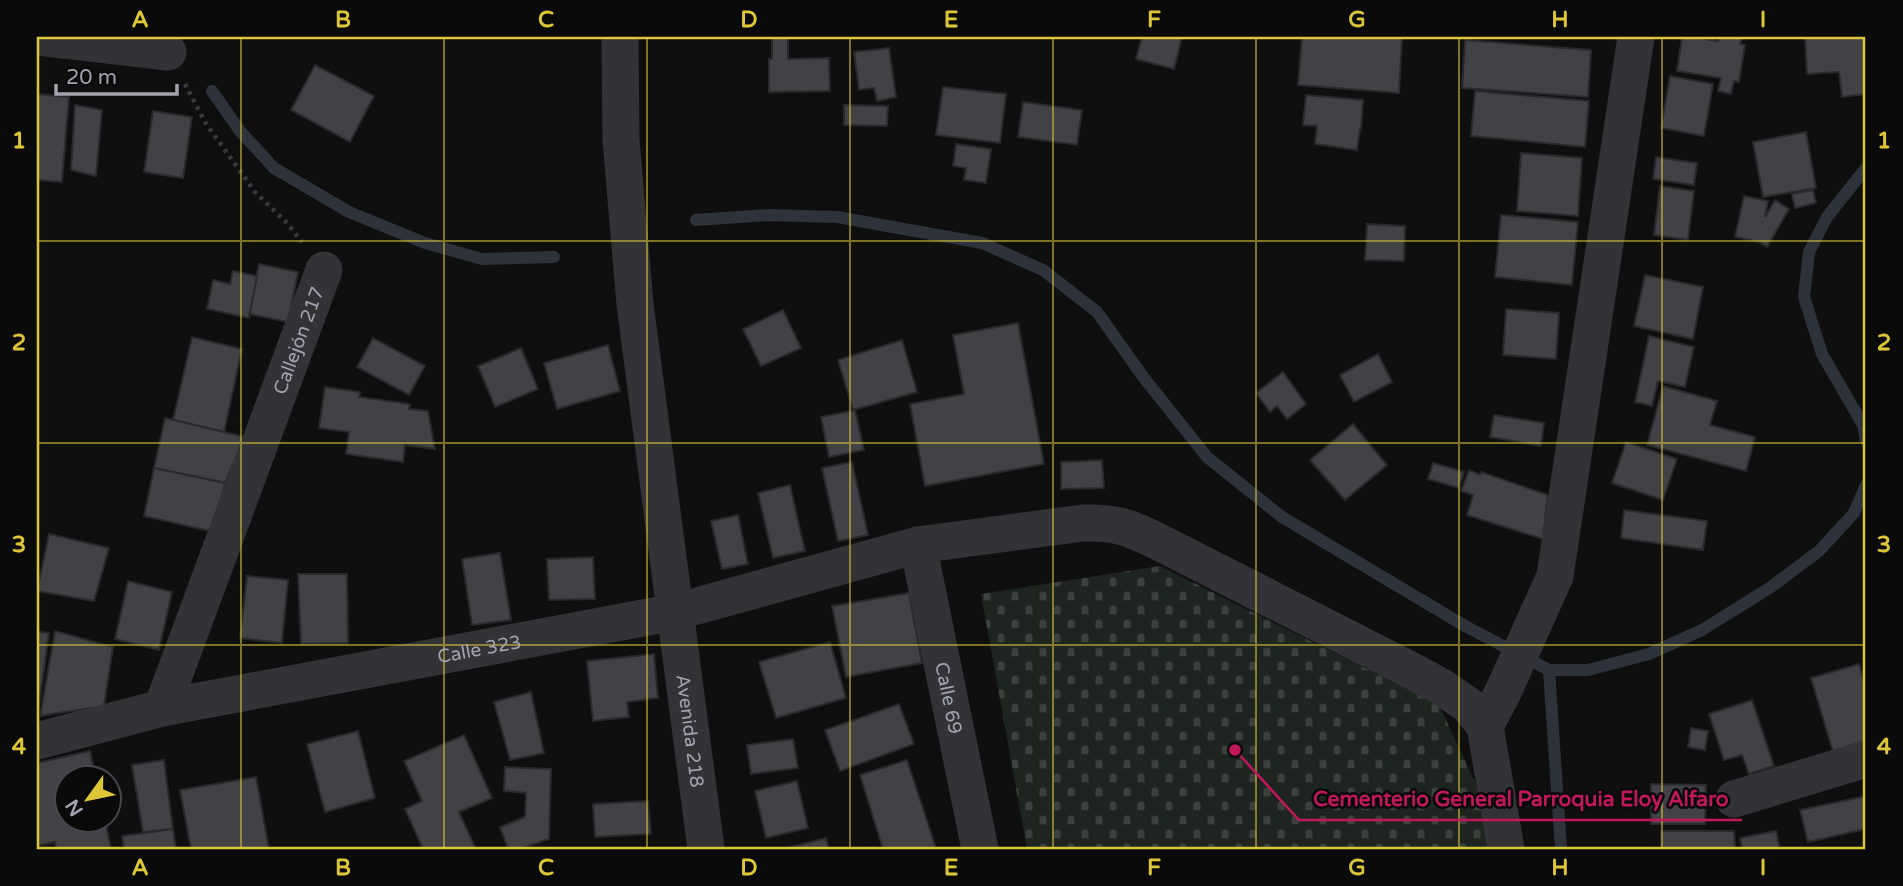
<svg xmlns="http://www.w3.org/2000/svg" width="1903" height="886" font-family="'Varela Round',sans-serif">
<defs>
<pattern id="cemetery-stones" width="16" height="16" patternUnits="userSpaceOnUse" patternTransform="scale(1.75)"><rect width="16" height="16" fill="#1e2420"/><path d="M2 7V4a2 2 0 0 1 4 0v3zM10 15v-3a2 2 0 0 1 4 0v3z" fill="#3c413e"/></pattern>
</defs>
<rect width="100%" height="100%" fill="#0f0f10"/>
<path fill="url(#cemetery-stones)" d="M1160,566L1439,705L1481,795L1490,849H1027L981,594Z"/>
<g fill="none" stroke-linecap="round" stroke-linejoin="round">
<g stroke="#2e333b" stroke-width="12">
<path d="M212,91L240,131L274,168L349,212L425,243L482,259L554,257"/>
<path d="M1866,168L1827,217L1809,252L1804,297L1822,354L1863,425L1866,441"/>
<path d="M696,220L769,215L837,217L982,243L1043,270L1097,312L1144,378L1207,457L1282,517L1465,626L1549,670H1588L1649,654L1702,630L1771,587L1819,551L1854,513L1866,485"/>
<path d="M1549,670L1561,849"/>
</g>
</g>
<g fill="#414146" stroke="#2a292c" stroke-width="2">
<path d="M747,37H788V59L829,58L830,91L769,92V59H772V37Z"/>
<path d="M1140,37H1182L1174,69L1136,59L1142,37Z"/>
<path d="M1302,37H1402L1399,93L1298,85Z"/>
<path d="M1682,37H1695L1718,41L1719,37H1742L1740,44L1745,45L1739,82L1734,81L1731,94L1718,91L1721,78L1677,71Z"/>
<path d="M1805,37H1866V94L1842,97L1839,72L1807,74Z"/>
<path d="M1465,40L1591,50L1588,97L1462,88Z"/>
<path d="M889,48L896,97L877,101L874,88L859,90L854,52Z"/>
<path d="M315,65L374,96L350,142L291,110Z"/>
<path d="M1670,76L1713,84L1704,136L1661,128Z"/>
<path d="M943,87L1006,94L1000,143L936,135Z"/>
<path d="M1475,91L1589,101L1585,147L1471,136Z"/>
<path d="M37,94L69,97L62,182L37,180Z"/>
<path d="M1306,95L1363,100L1361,129H1360L1357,150L1315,144L1317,126L1303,125Z"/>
<path d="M1023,102L1082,110L1077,145L1018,137Z"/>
<path d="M75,105L102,110L96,176L71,170Z"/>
<path d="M844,105L888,106L887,126L844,125Z"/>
<path d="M153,111L192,117L183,178L144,172Z"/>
<path d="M1806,132L1816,188L1763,197L1753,142Z"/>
<path d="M956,144L991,149L986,183L964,180L966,168L953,166Z"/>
<path d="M1521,153L1582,158L1578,216L1517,211Z"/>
<path d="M1656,157L1697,163L1694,185L1653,179Z"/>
<path d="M1660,186L1694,191L1688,240L1654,235Z"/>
<path d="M1813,190L1816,203L1795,208L1792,194Z"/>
<path d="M1744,196L1768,201L1765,217L1775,200L1789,209L1767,247L1759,242L1735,237Z"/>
<path d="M1501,215L1578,222L1572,285L1495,277Z"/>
<path d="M1367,224L1405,226L1404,261L1365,260Z"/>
<path d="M259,264L298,272L288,322L249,314Z"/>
<path d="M233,271L257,276L249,318L207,309L213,280L230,284Z"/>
<path d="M1645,275L1703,287L1693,339L1634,326Z"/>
<path d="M1506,309L1559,313L1556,359L1503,355Z"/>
<path d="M783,310L801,348L761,366L743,329Z"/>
<path d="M1018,323L1044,464L925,486L910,404L964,394L953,335Z"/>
<path d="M1649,336L1694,347L1685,387L1658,381L1652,406L1635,402Z"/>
<path d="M192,337L242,349L224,432L173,420Z"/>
<path d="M373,338L425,366L409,395L357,367Z"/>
<path d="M902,340L917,392L853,410L838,360Z"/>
<path d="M608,345L620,391L557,409L544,363Z"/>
<path d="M521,348L538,389L495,407L478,366Z"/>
<path d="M1378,354L1392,382L1354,402L1340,375Z"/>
<path d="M1283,372L1306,404L1287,419L1277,406L1270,412L1256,393Z"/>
<path d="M1663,386L1717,401L1710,425L1755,437L1746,471L1647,445Z"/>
<path d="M325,387L360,392L359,397L410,404L409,409L428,411L435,449L405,445L403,462L346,454L349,432L319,428Z"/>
<path d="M855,410L864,450L829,457L821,417Z"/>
<path d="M1494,415L1544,423L1541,446L1490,437Z"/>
<path d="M165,418L245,437L225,483L154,468Z"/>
<path d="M1353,424L1387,465L1345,500L1310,460Z"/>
<path d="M1626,442L1677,459L1663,500L1612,483Z"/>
<path d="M1102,460L1104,488L1061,489V462Z"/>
<path d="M852,462L868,535L838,541L822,468Z"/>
<path d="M1433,463L1464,472L1459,488L1428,479Z"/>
<path d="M154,468L225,483L214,532L144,516Z"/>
<path d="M1469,470L1480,475L1481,472L1548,495L1543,539L1467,515L1473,495L1461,491Z"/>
<path d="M790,485L805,551L773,558L758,493Z"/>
<path d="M1624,510L1707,521L1703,550L1621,538Z"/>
<path d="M738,515L748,564L722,569L711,521Z"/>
<path d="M49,534L109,548L94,601L37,591Z"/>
<path d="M500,553L511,620L472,625L462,559Z"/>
<path d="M593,557L595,599L549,600L547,559Z"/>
<path d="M298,574H347L348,643L301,644Z"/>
<path d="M247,576L288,580L282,643L240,638Z"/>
<path d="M128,581L172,592L159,650L115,639Z"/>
<path d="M909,593L922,663L846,677L832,606Z"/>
<path d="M37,631L49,633L37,719Z"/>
<path d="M55,631L113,647L104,706L40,716Z"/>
<path d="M830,642L846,698L776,718L759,662Z"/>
<path d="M654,654L658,698L627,702L629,717L593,721L587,661Z"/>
<path d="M1859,664L1866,688V742L1833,752L1811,678Z"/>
<path d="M531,692L544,753L510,760L494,702Z"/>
<path d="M1752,700L1774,766L1749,774L1742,755L1724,760L1709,714Z"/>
<path d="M899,704L914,744L840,771L825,730Z"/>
<path d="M1691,728L1708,731L1705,750L1688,747Z"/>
<path d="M358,731L375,798L325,812L307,744Z"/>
<path d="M464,735L492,798L459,812L476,849H423L405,809L422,801L404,761Z"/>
<path d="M793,739L798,768L751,774L747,745Z"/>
<path d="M90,751L96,778H66V820H105L111,849H56L55,842L37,846V763Z"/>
<path d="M164,760L173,829L143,832L132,765Z"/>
<path d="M907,760L936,848L933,849H883L860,775Z"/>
<path d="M505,767L551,769L549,839L520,849H508L500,827L525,817L526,793L504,791Z"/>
<path d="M256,777L269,849H191L180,790Z"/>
<path d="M797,781L808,828L766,838L755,791Z"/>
<path d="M1651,784L1706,785L1705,824H1651Z"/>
<path d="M1866,796V829L1808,842L1800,810Z"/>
<path d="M648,801L651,834L595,837L593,804Z"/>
<path d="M173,829L176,849H124L122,836Z"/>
<path d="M1661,831H1734L1735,849H1661Z"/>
<path d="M1776,831L1780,849H1742L1740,838Z"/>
<path d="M826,838L829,849H783Z"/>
</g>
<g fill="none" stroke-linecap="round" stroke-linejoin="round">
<path stroke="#39393e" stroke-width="4.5" stroke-dasharray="3.5 5" stroke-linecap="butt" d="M185,84L205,122L255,192L287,223L302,242"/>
<g stroke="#333237" stroke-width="37">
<path d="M38,37L168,52"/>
<path id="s1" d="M620,37L621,140L635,304L706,849"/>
<path id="s2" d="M918,545L980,849"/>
<path id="s3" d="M162,708L324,270"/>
<path d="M1485,726L1503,692L1555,576L1636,37"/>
<path id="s4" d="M37,741L162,708L675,612L918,545L1083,523C1114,522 1128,527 1155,540L1414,672L1440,686L1468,705L1485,726L1506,849"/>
<path d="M1734,799L1866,759"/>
</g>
</g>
<path fill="none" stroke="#dec639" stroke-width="2" stroke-opacity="0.55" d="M241,37V849M444,37V849M647,37V849M850,37V849M1053,37V849M1256,37V849M1459,37V849M1662,37V849M37,241H1866M37,443H1866M37,645H1866"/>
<g text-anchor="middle" stroke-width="5" stroke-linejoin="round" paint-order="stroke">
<g font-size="19" fill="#a2a3b0" stroke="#0a0a0b">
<text dy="7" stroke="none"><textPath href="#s3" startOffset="392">Callejón 217</textPath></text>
<text dy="7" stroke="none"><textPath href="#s4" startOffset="452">Calle 323</textPath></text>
<text dy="7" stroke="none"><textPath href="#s2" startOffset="156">Calle 69</textPath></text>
<text dy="7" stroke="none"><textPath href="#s1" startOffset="698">Avenida 218</textPath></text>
</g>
</g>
<path fill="none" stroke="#c2185b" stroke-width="2.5" d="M1235 750L1299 820H1742"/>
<circle fill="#c2185b" stroke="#0a0a0b" stroke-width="2.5" cx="1235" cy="750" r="7"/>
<g font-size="21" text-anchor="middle" font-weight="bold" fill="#c2185b" stroke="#0a0a0b" stroke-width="5" stroke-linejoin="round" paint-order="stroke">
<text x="1521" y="806">Cementerio General Parroquia Eloy Alfaro</text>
</g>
<rect width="1903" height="886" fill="none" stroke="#0a0a0b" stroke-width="77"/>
<g transform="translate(88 799) rotate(237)"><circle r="33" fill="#0a0a0b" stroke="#47474d" stroke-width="2"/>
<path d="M0-5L12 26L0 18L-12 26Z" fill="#dec639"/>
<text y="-10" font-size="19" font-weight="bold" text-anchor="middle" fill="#a2a3b0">N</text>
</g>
<path d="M56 84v10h121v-10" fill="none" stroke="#a2a3b0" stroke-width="3.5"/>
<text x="66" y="84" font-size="21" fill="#a2a3b0" stroke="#0a0a0b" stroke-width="5" paint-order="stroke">20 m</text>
<rect x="38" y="38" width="1826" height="810" fill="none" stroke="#dec639" stroke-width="2.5"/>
<g font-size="23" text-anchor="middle" font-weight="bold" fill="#dec639">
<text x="140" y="27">A</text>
<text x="343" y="27">B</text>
<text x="546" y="27">C</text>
<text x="749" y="27">D</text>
<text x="951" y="27">E</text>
<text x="1154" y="27">F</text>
<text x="1357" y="27">G</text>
<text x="1560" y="27">H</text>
<text x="1763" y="27">I</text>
<text x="19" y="148">1</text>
<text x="1884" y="148">1</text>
<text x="19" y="350">2</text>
<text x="1884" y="350">2</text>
<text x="19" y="552">3</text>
<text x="1884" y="552">3</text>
<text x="19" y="754">4</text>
<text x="1884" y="754">4</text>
<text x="140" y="875">A</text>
<text x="343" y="875">B</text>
<text x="546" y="875">C</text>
<text x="749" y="875">D</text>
<text x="951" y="875">E</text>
<text x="1154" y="875">F</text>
<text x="1357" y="875">G</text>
<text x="1560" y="875">H</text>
<text x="1763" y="875">I</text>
</g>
</svg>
